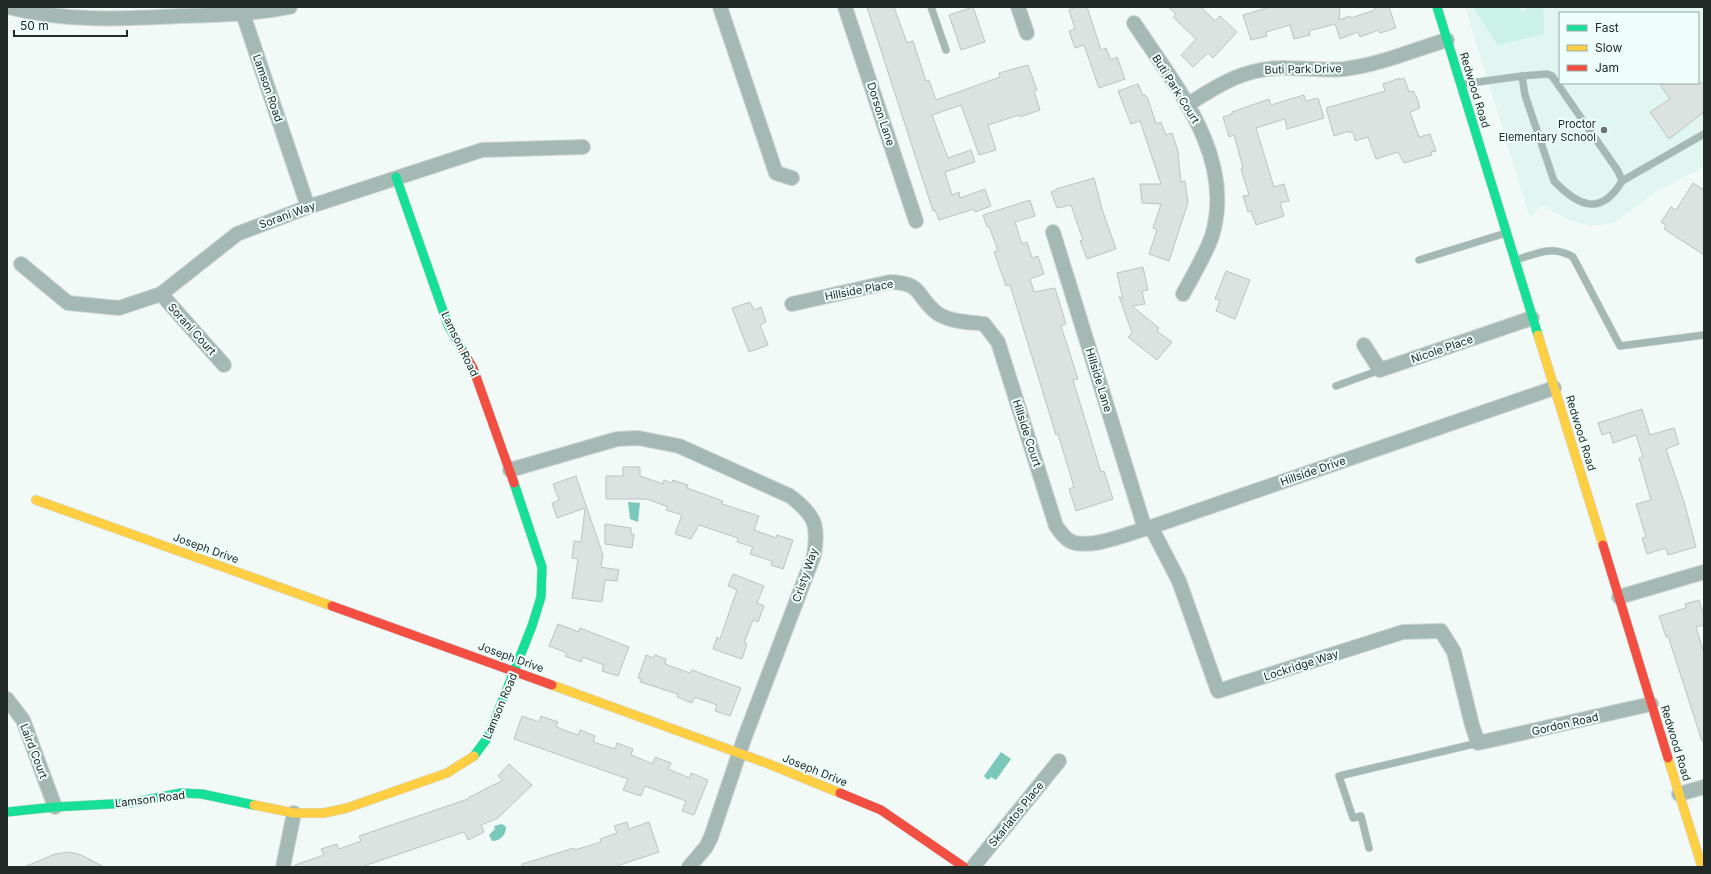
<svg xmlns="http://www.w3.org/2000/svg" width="1711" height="874" font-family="Inter,sans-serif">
<rect width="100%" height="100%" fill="#f2faf8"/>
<path fill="#e1f6f1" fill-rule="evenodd" d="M1465,7H1704V167L1656,192L1614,223L1592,226L1582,224L1567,219L1542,205L1530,218ZM1560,13H1698V83H1560Z"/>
<path fill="#cbf1e8" d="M1473,7H1519L1523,12L1529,7H1543L1544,34L1498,45Z"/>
<g fill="#7ac8b9">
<path d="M628,502L640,503L638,522L630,519Z"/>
<path d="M1001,752L1011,759L996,780L991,777L988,780L984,776Z"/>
<path d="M502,824L506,827C506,835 500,841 492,841L489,835L495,829L494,826Z"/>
</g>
<g fill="#dbe2e0" stroke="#bcc3c2">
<path d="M867,7H894L907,43L913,41L926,81L929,80L936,100L1000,77L999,73L1028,65L1037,90L1034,91L1040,110L1020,117L1019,115L988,125L996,150L979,155L961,105L932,115L948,158L971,150L975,162L945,172L952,195L959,192L960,198L985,189L991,206L975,212L974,209L939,220L935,210L933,211Z"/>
<path d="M973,7L985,42L961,50L949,15Z"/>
<path d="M1076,7H1087L1101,50L1106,48L1111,60L1117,57L1125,79L1099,88L1084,45L1075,48L1069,31L1075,29L1069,10Z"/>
<path d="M1168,7H1201L1215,21L1220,16L1237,32L1213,58L1208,53L1193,67L1181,55L1196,39L1173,17L1176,14Z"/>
<path d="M1270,7H1340L1339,20L1350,16L1351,18L1375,10L1374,7H1389L1396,28L1380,33L1379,30L1360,37L1358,32L1340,39L1335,24L1309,31L1310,35L1294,39L1290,25L1266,32L1267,36L1251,40L1243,15Z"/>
<path d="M1400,78V80L1404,78L1409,92L1413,91L1417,98L1420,108L1410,112L1419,137L1430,134L1436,151L1431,152L1432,155L1404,163L1398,152L1376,159L1368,137L1355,141L1353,132L1349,133V131L1334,136L1326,108L1385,91L1383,84Z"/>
<path d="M1659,83H1704V112L1669,139L1650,112L1670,99Z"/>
<path d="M1138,84L1143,96L1145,95L1148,99L1156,124L1161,122L1166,135L1172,133L1179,154H1178L1181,182L1185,181L1188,203L1169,261L1149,254L1157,230L1153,228L1161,204L1142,203L1140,184H1161L1140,121L1131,124L1118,91Z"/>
<path d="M1304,95L1306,101L1318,98L1324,118L1287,129L1285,119L1256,128L1274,187L1284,184L1289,201L1280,203L1284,216L1256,225L1251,211L1248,212L1243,196L1249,195L1241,169L1243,168L1234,135L1229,137L1223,117L1232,114V112L1269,99L1271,105Z"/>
<path d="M1094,178L1102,209L1116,249L1087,259L1080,241L1083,240L1071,205L1057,208L1051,192L1056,190V189Z"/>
<path d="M1693,183L1704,190V255L1664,229L1666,225L1661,222L1671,207L1676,210Z"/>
<path d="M1030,200L1035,216L1015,222L1022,244L1027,242L1032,258L1038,256L1044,274L1030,279L1034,292L1055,288L1066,324L1061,326L1078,379L1073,380L1101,472L1104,471L1113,499L1076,511L1069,489L1074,487L1058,434L1056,435L1010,285L1006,286L994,252L998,251L989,226L987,227L983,215Z"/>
<path d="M1143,267L1148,290L1142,291L1145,304L1132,306L1159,328L1157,331L1172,342L1157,360L1128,337L1132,333L1119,296L1123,299L1117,273Z"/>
<path d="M1226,271L1250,280L1235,319L1216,311L1220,300L1215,299Z"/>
<path d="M750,302L754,310L761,307L766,322L760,325L768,345L749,352L732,308Z"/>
<path d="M1642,409L1650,435L1674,428L1679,444L1666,449L1684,502L1696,547L1668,555L1666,548L1647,554L1642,538L1646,537L1636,504L1651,500L1639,458L1643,457L1636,435L1613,443L1610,432L1602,435L1598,423Z"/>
<path d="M623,467H640V476L663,484L664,480L672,483L673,480L688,485L687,488L723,501L722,504L759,516L754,530L776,538L777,535L793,540L783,569L771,565L772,561L750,554L753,547L737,542L738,538L699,525L691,539L675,534L682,515L666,510L668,507L647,499H606V476H623Z"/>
<path d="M576,476L603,555L601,567L619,570L617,581L605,580L602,602L572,598L578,559L572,558L574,541L581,542L585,508L557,518L552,503L559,500L553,484Z"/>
<path d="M605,524L631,528V534H634L632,548L605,544Z"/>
<path d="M733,574L764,586L757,603L764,606L758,622L753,620L744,643L747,644L742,659L713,649L717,637L720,639L737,590L728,586Z"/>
<path d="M1699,600L1704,616V625L1696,627L1704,653V741H1702L1668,636L1666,637L1659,616L1686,608L1685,604Z"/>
<path d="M558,624L579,632L580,628L629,647L618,676L602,671L604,665L583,657L581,662L565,656L567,653L549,646Z"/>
<path d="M646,655L653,658L655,655L666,659L665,664L690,673L692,670L741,688L730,716L715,711L717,705L695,697L692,703L677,697L678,694L640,682L641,679L638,678Z"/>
<path d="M522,716L539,722L541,716L558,722L556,727L578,735L580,730L595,736L593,742L615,749L617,743L633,749L631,755L653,764L655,757L671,763L668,769L690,778L691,773L708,780L694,815L682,811L686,801L645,786L641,796L623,790L628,779L514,739Z"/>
<path d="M509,764L532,785L498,818L481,825L484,832L468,840L464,832L361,867H296L295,865L324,855L321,849L337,844L339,849L361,841L359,836L468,799V798L503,780L498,776Z"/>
<path d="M627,822L629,829L649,822L659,852L614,867H523L522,864L574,848L575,850L601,842L600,839L617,833L614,826Z"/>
<path d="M69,852L81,855L104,867H24L55,854Z"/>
</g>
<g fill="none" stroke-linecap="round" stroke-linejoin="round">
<g stroke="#cdd4d2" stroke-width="8">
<g id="lane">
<path d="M931,7L946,50"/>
<path d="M1547,74L1552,76L1618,171L1622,181C1601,217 1578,206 1554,181L1525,95L1522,76Z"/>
<path d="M1463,84L1522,76"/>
<path d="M1622,181L1704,134"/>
<path d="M1419,260L1506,233"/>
<path d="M1516,260C1538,253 1552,245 1573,257L1620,346L1704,335"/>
<path d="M1336,386L1380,370"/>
<path d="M1369,848L1361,816L1353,818L1339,776L1478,743"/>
</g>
</g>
<g stroke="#cdd4d2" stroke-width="16">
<g id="street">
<path d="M8,7C65,22 123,19 181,16C218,15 254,14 290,7"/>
<path d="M720,7L776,173L792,178"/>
<path d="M845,7L916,221"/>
<path d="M1018,7L1027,33"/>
<path d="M243,14L308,207"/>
<path d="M1134,23C1175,85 1236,157 1212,236C1205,256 1193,275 1183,294"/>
<path d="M1187,105C1220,84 1246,67 1286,68C1305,68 1324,71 1344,69C1379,65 1413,50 1447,40"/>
<path d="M1053,232L1145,529"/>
<path d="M21,264L68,303L119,308L161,294L237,234L308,207L482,150L583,147"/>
<path d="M161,294L224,365"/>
<path d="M792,304L890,282C924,283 915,296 937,313C949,322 970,322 984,324L998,342L1056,526C1060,531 1064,538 1070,541C1089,551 1132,532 1151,527L1554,388"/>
<path d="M1364,345L1380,370L1532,318"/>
<path d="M510,470L617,439L638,438L679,446L790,496C815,515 819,525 814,555L744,739L711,837L706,847L689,867"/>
<path d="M1151,527L1179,581L1218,691L1403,632L1441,631L1454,652L1472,725L1478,743L1651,704"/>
<path d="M1619,597L1704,572"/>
<path d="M7,699L23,720L55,807"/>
<path d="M1679,794L1704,787"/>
<path d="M283,867L294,813"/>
<path d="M973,867L1059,761"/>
</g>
</g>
<g stroke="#cdd4d2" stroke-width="10">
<g id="fast">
<path d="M1437,7L1538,335"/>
<path d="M396,177L448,325L464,353"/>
<path d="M474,756L488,737L532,626L541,597L542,567L514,483"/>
<path d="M7,812L55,807L130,803L181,793L202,794L254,805"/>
</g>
</g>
<g stroke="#cdd4d2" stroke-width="10">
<g id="slow">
<path d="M1538,335L1603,545"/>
<path d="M36,500L332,606"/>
<path d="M552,685L769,764L840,793"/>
<path d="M1668,758L1702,867"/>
<path d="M254,805L294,813H324L347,808L447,773L474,756"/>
</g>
</g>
<g stroke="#cdd4d2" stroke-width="10">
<g id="jam">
<path d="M464,353L473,368L514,483"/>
<path d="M1603,545L1668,758"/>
<path d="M332,606L552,685"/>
<path d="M840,793L881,810L964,867"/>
</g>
</g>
<use href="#lane" stroke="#a5b9b4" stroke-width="7"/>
<use href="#street" stroke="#a5b9b4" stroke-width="14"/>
<use href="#fast" stroke="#16e098" stroke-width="9"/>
<use href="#slow" stroke="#ffcf43" stroke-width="9"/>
<use href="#jam" stroke="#f24e42" stroke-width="9"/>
</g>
<circle fill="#6b7371" stroke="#eefefa" stroke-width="1.5" cx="1604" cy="130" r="4"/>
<g text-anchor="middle" stroke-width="4" stroke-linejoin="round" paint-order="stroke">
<g font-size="11" fill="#222a28" stroke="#eefefa">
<text transform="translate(1303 69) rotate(-1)" y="4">Buti Park Drive</text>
<text transform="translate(268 88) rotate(71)" y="4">Lamson Road</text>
<text transform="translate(1176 89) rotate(58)" y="4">Buti Park Court</text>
<text transform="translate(1475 90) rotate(73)" y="4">Redwood Road</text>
<text transform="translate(881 114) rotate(72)" y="4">Dorson Lane</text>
<text transform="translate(287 215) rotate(-20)" y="4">Sorani Way</text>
<text transform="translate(859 290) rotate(-11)" y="4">Hillside Place</text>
<text transform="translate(192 329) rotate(48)" y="4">Sorani Court</text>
<text transform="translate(460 344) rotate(64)" y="4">Lamson Road</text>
<text transform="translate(1442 349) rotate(-19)" y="4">Nicole Place</text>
<text transform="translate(1099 380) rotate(73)" y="4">Hillside Lane</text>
<text transform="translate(1027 433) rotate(72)" y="4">Hillside Court</text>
<text transform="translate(1581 433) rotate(73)" y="4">Redwood Road</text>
<text transform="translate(1313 471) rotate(-19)" y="4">Hillside Drive</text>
<text transform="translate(206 548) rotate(20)" y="4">Joseph Drive</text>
<text transform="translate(805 575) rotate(-71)" y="4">Cristy Way</text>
<text transform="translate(511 657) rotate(20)" y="4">Joseph Drive</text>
<text transform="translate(1301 665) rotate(-18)" y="4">Lockridge Way</text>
<text transform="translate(500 706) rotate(-67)" y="4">Lamson Road</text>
<text transform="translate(1565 724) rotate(-13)" y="4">Gordon Road</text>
<text transform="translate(1676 743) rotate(73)" y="4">Redwood Road</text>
<text transform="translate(34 751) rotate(69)" y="4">Laird Court</text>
<text transform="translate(815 770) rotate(22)" y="4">Joseph Drive</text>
<text transform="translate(150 799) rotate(-7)" y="4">Lamson Road</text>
<text transform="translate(1016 814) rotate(-51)" y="4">Skarlatos Place</text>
</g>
<g font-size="11" fill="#222a28" stroke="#eefefa" text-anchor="end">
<text x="1596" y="128">Proctor<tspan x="1596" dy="13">Elementary School</tspan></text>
</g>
</g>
<rect width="1711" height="874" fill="none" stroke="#222a28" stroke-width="16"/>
<rect x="1559" y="12" width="140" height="72" fill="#eefefa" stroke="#9ca9a6"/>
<rect x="1567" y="25" width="20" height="6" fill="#16e098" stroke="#9ca9a6"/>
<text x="1595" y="32" font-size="12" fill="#222a28">Fast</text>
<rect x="1567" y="45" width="20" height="6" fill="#ffcf43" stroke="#9ca9a6"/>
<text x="1595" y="52" font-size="12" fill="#222a28">Slow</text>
<rect x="1567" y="65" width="20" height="6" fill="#f24e42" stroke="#9ca9a6"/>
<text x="1595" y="72" font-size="12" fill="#222a28">Jam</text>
<path d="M14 30v6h113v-6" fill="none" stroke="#222a28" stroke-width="2"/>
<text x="20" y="30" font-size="12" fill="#222a28" stroke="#eefefa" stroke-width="3" paint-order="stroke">50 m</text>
</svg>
